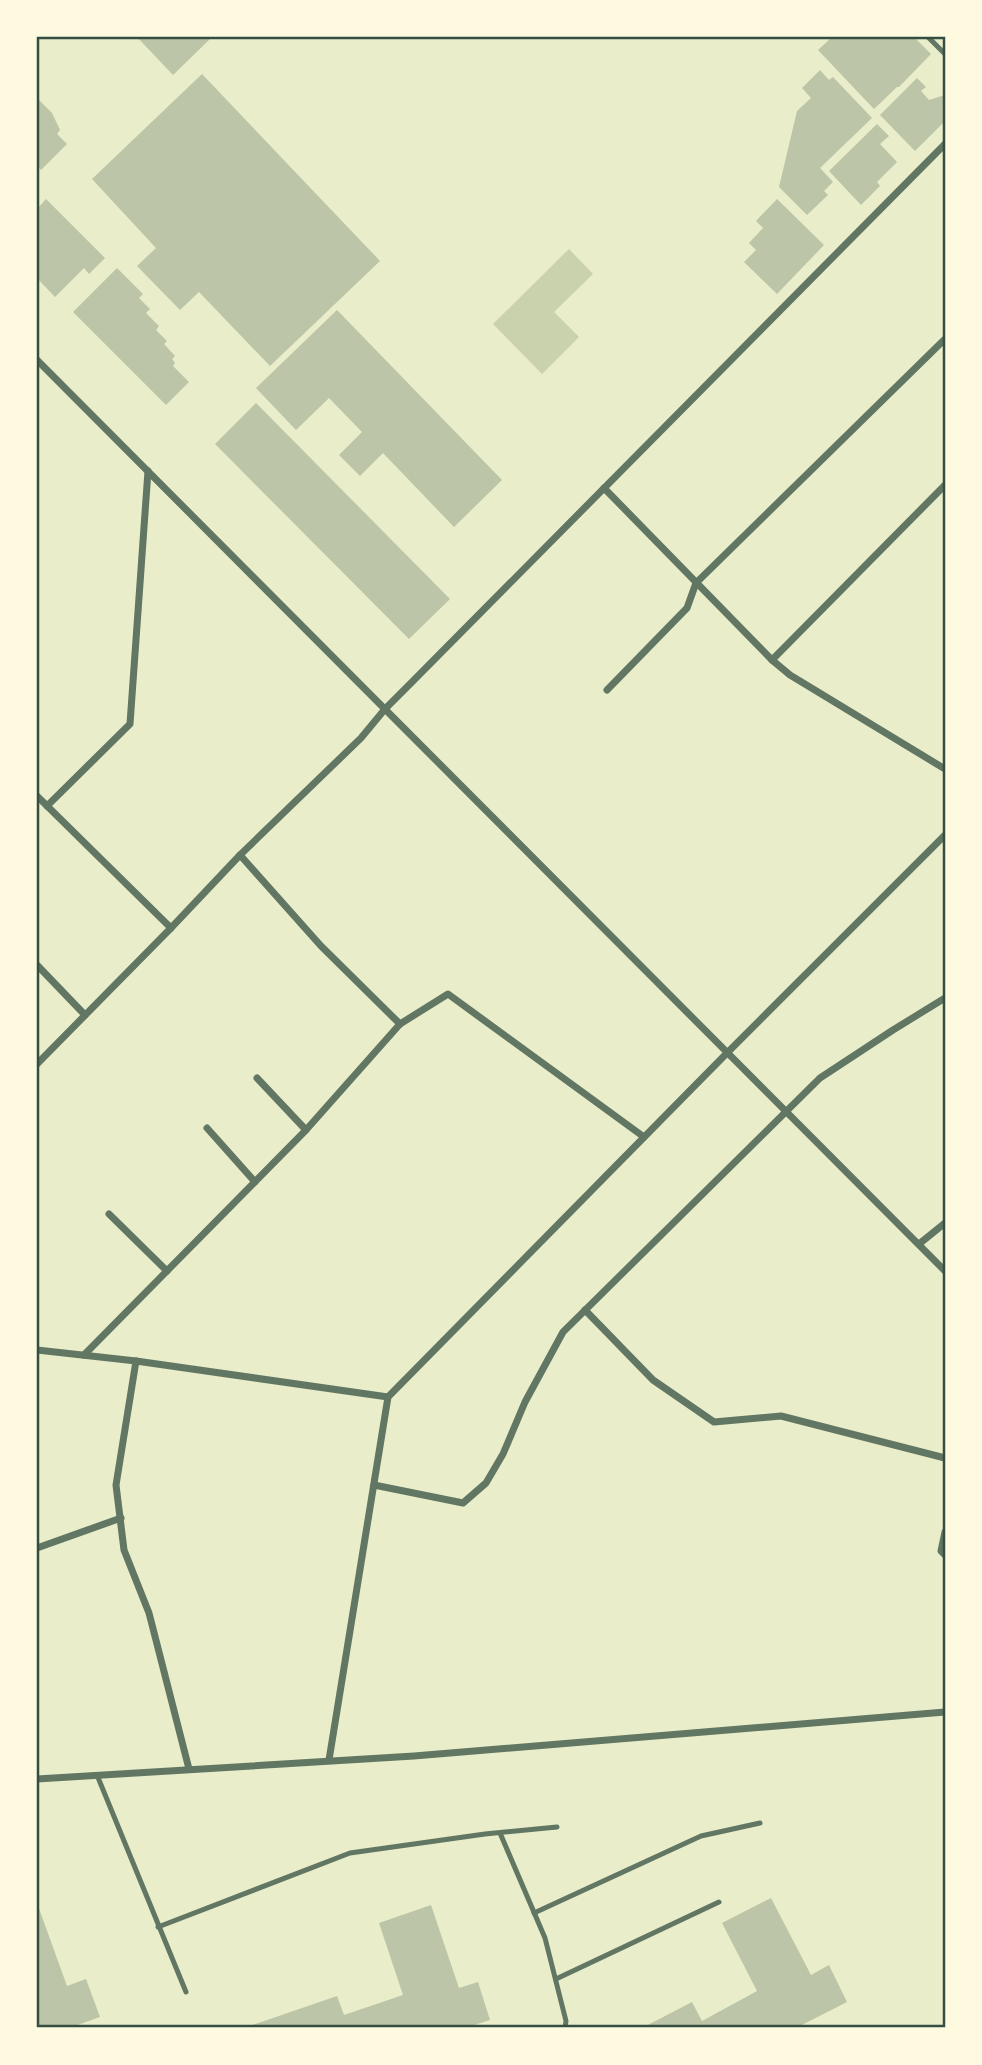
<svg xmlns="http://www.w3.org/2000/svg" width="982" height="2065" font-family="'Asap Condensed',sans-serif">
<rect width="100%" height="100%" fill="#e9edc9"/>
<path fill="#cad2ad" d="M569,249L593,274L554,312L579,337L542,374L493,324Z"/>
<g fill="#bcc5a7">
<path d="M137,37H212L173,75Z"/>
<path d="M832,37H914L931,54L899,87H897L874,109L818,50Z"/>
<path d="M820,70L829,80L833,77L872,118L820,168L833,182L824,191L828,195L807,215L779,187L797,111L811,98L802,88Z"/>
<path d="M202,74L380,261L270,366L199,292L180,310L137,266L156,248L92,179Z"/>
<path d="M917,78L926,87L921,91L929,100L945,95V121L915,151L880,115Z"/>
<path d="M37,98L52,113L60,130L57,134L67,144L41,170L37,166Z"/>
<path d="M877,124L889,136L880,144L897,162L877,182L880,186L861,205L829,171Z"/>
<path d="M46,199L105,258L89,274L84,268L55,297L37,278V209Z"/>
<path d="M777,199L824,245L777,294L744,262L756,250L749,243L763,228L756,221Z"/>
<path d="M117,268L143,294L139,298L150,309L146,313L159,326L156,330L167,341L164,344L175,356L172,359L175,363L173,366L189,382L166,405L73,312Z"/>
<path d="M337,310L502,480L454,527L383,453L360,476L339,455L362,432L329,398L296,430L256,388Z"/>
<path d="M256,403L450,599L409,639L215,444Z"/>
<path d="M771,1898L811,1975L829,1965L847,2002L796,2028H642L692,2002L702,2021L757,1991L722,1923Z"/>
<path d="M37,1903L67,1986L86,1979L100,2017L69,2028H37Z"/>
<path d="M431,1905L459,1988L478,1982L490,2020L465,2028H244L337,1996L344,2015L403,1995L379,1923Z"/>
</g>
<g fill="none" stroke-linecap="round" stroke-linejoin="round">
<g stroke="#617663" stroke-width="5">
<path d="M928,37L945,54"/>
<path d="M97,1775L186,1992"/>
<path d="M500,1833L545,1938L566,2021L565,2028"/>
<path d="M534,1913L701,1836L760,1823"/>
<path d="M158,1927L350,1853L485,1834L557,1827"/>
<path d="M556,1979L719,1902"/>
</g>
<g stroke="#617663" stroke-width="7">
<path d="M37,360L945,1271"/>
<path d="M604,488L772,660L790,675L945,769"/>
<path d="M772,660L945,485"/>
<path d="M607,690L687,608L696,583L945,339"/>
<path d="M37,796L171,928"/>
<path d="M47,806L130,724L148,471"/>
<path d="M240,855L321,946L400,1024"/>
<path d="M37,965L85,1015"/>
<path d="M37,1064L171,928L240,855L361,738L385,709L413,681L945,144"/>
<path d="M257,1078L306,1130"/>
<path d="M207,1128L255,1182"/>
<path d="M109,1214L167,1271"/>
<path d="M919,1244L945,1223"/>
<path d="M585,1310L653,1380L714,1422L781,1416L945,1458"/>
<path d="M37,1350L136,1361L388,1397"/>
<path d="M84,1355L306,1130L400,1024L448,994L644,1137"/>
<path d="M136,1361L116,1485L124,1550L149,1613L189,1769"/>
<path d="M374,1485L463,1503L486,1483L503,1454L525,1402L563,1332L820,1078L893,1030L945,998"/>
<path d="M945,1532L941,1551L945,1555"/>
<path d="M37,1548L121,1518"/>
<path d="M329,1760L388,1397L727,1053L945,835"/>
<path d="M37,1779L414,1756L945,1712"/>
</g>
</g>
<rect width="982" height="2065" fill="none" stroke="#fefae0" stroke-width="77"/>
<rect x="38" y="38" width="906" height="1988" fill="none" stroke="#344e41" stroke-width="2.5"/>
</svg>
